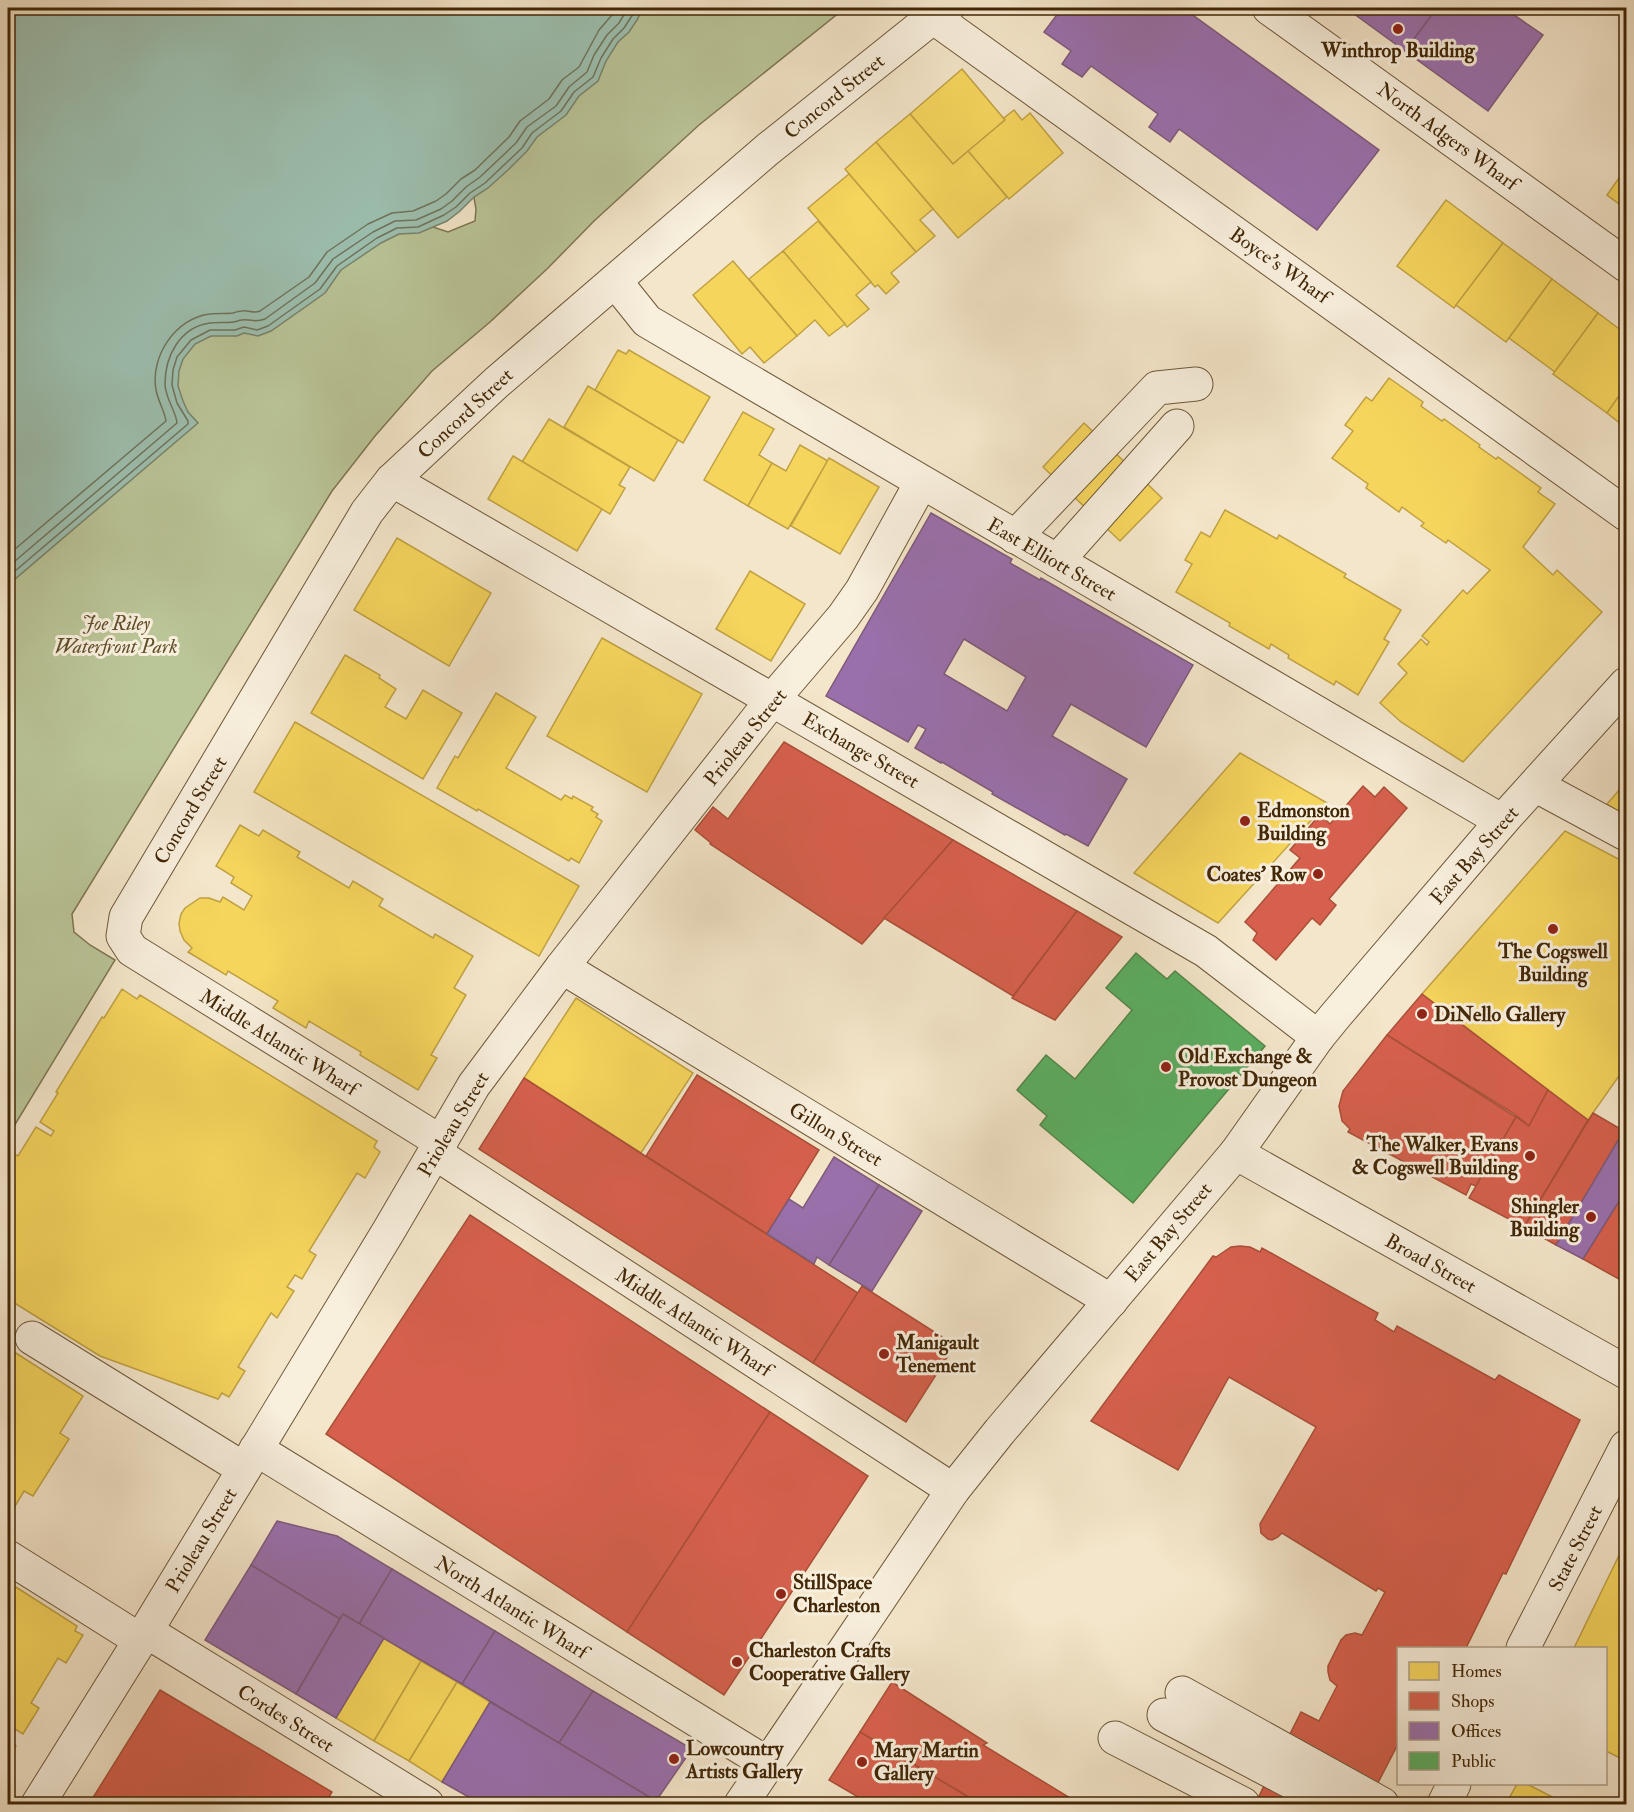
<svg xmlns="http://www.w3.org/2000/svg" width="1634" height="1812" font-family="'IM FELL Double Pica',serif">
<rect width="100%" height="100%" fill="#f4e6ca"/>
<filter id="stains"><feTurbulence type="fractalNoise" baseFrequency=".00333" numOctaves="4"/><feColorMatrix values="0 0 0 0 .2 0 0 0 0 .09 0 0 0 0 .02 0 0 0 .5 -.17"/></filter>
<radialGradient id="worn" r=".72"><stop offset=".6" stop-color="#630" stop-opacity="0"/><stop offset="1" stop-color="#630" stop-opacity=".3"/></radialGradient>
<path fill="#bac598" stroke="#7e7650" stroke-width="1.5" d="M349,8H845L699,125L594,221L548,268L490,322L432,371L375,436L332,491L72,914L74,932L90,945L115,960L8,1136V389L424,224L448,232L475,221L476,209L472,187Z"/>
<path fill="#9dc0b0" stroke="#79836c" stroke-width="1.5" d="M8,8H643L637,20L629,32L618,42L606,61L598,81L579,96L566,115L537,137L527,151L508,170L488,188L474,197L460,211L447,221L419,233L399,234L381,243L341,270L325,293L271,331L258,336L244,333L237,336H211L195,344L183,359L179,371L178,386L183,401L188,412L198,423L8,585Z"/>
<g fill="#f6d55c" stroke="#c0a142" stroke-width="1.5">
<path d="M962,69L1005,120L953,164L910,114Z"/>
<path d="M1014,110L1022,120L1030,113L1063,153L1009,199L968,151L1005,120L1004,118Z"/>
<path d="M910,114L953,164L968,151L1007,197L958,238L876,142Z"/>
<path d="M876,142L933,209L920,220L935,236L916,252L845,169Z"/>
<path d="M1626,168V209L1607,195Z"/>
<path d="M849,174L916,252L891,273L899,282L886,294L878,285L875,287L808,208Z"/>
<path d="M1446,200L1503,243L1454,308L1397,266Z"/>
<path d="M818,221L871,282L856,295L869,309L847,327L783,251Z"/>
<path d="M1503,243L1552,279L1506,342L1456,305Z"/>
<path d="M783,251L845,324L829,336L815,320L797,336L749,279Z"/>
<path d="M733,261L797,336L764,363L750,347L742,354L693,295Z"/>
<path d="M1552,279L1598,313L1555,372L1509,338Z"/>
<path d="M1598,313L1626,334V386L1607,413L1553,374Z"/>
<path d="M618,350L626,354L629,350L710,397L683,443L595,390Z"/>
<path d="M1389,378L1423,402L1421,406L1442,421L1444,419L1480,445L1479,447L1496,459L1498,457L1541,488L1538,492L1555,504L1523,547L1553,575L1557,570L1602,612L1463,762L1401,722L1380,703L1407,673L1398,664L1421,639L1427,645L1429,642L1422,636L1463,590L1467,594L1490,570L1448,540L1446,543L1421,526L1424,523L1402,507L1399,512L1366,488L1368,484L1332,458L1353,431L1345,425L1366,397L1372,401Z"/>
<path d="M588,386L678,440L654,481L564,427Z"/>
<path d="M1626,386V428L1607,413Z"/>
<path d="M743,412L774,429L759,455L772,463L748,506L704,480Z"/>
<path d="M549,419L630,467L619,485L625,488L610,514L522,462Z"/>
<path d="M1084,423L1162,498L1120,541L1043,467Z"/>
<path d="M800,445L828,461L788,529L748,506L772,463L786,471Z"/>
<path d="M513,456L602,509L577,551L488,499Z"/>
<path d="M829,458L879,487L840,554L791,526Z"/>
<path d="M1225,510L1277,539L1279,535L1346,574L1344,577L1401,610L1384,639L1389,642L1358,695L1336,681L1334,685L1288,658L1289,655L1271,644L1269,649L1229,626L1230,623L1176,592L1192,564L1185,560L1201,532L1210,537Z"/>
<path d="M397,538L491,593L449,666L354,610Z"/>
<path d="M750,571L805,604L771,661L716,629Z"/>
<path d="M602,638L702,694L647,792L547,736Z"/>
<path d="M345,655L380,675L379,678L396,689L385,707L406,719L423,690L462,713L423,779L311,713Z"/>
<path d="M496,693L536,717L506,768L561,800L565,795L572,799L573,796L593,807L591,810L598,814L596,817L602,821L579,863L571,858L569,861L478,809L477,811L437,788L455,756L458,758Z"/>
<path d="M295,722L579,886L539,956L254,792Z"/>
<path d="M1240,753L1327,803L1218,923L1134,873Z"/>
<path d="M1626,782V817L1607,804Z"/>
<path d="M240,825L259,836L263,830L300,852L297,857L349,888L353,881L383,899L379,906L433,938L435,934L473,956L454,988L466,995L431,1055L437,1058L418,1090L360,1055L361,1052L309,1021L306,1028L273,1008L278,1001L228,971L226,975L188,952L192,948L184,940L180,931L179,923L181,914L185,908L200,898H209L220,902L223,897L244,910L252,896L231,883L234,877L216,866Z"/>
<path d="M1565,831L1626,863V1066L1588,1120L1422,994Z"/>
<path d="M122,989L137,999L140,995L377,1141L374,1147L380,1152L365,1178L357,1173L309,1251L316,1255L302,1279L295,1275L287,1287L294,1291L277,1318L271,1313L238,1367L245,1371L229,1397L222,1393L218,1399L100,1356L8,1299V1167L15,1154L18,1156L36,1127L51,1136L54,1131L40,1122L58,1093L56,1092L102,1017L104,1018Z"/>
<path d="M576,998L693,1073L641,1153L524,1078Z"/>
<path d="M8,1348L83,1396L60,1433L69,1439L33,1496L24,1491L8,1518Z"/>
<path d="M1626,1541V1761L1606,1751V1648H1574Z"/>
<path d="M8,1582L77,1626L75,1631L83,1635L66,1663L58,1658L31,1703L39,1708L23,1734L15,1729L8,1741L16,1746L8,1759Z"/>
<path d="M384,1638L421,1661L374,1741L336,1718Z"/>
<path d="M421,1661L457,1682L409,1761L374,1741Z"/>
<path d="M457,1682L490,1702L442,1782L409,1761Z"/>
<path d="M1517,1784H1527L1566,1804H1506Z"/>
</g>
<g fill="#d6604d" stroke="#aa4f38" stroke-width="1.5">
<path d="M784,742L953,840L862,944L710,844L711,843L695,830L713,807L728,819Z"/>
<path d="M1363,786L1375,797L1384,787L1407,808L1329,899L1336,905L1320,925L1312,918L1276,960L1253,940L1257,933L1245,922L1300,858L1290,850L1320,814L1330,824Z"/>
<path d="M953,840L1077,911L1013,996L884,918Z"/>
<path d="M1077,911L1122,937L1055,1020L1012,998Z"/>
<path d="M1422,994L1548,1090L1529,1126L1513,1113L1387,1035Z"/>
<path d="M1387,1035L1516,1117L1476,1186L1471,1184L1466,1195L1348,1132L1350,1129L1342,1121L1339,1106L1343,1091Z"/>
<path d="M697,1075L819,1150L767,1234L646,1156Z"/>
<path d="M524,1078L858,1293L813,1363L479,1149Z"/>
<path d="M1548,1090L1588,1120L1524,1227L1469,1198L1516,1117L1529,1126Z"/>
<path d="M1593,1113L1624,1131L1556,1245L1524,1227Z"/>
<path d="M1626,1190V1283L1583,1259Z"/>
<path d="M470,1215L770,1412L627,1632L326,1434Z"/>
<path d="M1240,1246L1250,1247L1260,1252L1262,1248L1378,1313L1375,1320L1394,1332L1397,1326L1495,1380L1499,1375L1580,1420L1506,1574L1503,1573L1466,1648H1398V1744L1367,1804H1255L1301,1712L1319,1721L1337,1686L1330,1680L1328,1672V1666L1341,1640L1346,1635L1355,1633L1362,1635L1385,1592L1378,1588L1376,1591L1282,1533L1278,1537L1272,1540L1268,1539L1261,1533L1260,1524L1316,1427L1229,1377L1178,1470L1091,1421L1213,1256L1216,1257L1231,1247Z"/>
<path d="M862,1286L955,1345L906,1422L813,1363Z"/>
<path d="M770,1412L868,1476L724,1695L627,1632Z"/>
<path d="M892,1682L987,1743L983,1745L1080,1804H980L860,1732Z"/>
<path d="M160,1690L332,1792L325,1804H89Z"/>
<path d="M860,1732L980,1804H870L829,1780Z"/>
</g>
<g fill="#9970ab" stroke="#7f5a7a" stroke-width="1.5" fill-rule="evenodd">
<path d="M1062,8H1183L1379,150L1317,230L1179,129L1170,142L1149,127L1158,114L1091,66L1082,77L1062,64L1071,51L1044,32Z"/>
<path d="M1346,8H1437L1405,51Z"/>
<path d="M1437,8H1504L1543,35L1488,111L1405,51Z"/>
<path d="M931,513L1012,559L1010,563L1040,580L1041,578L1193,665L1146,747L1071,704L1052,736L1127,779L1088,846L1066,834L1065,835L992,794L993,792L942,762L941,763L915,748L926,729L918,725L908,742L826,696ZM964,639L1026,677L1007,711L944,674Z"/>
<path d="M1626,1127V1190L1583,1259L1556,1245Z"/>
<path d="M834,1157L879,1185L829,1265L817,1257L814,1264L767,1234L789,1199L803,1208Z"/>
<path d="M879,1185L922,1211L872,1291L829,1265Z"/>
<path d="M277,1521L337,1536L392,1569L359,1624L343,1614L340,1619L251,1565Z"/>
<path d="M251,1565L340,1619L296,1694L205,1640Z"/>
<path d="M392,1569L495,1631L462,1684L359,1624Z"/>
<path d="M343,1614L384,1638L336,1718L296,1694Z"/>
<path d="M495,1631L593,1691L559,1743L462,1684Z"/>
<path d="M593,1691L692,1749L656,1801L559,1743Z"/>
<path d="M490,1702L559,1743L656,1801L653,1804H481L442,1782Z"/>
</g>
<path fill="#5aae61" stroke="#538646" stroke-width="1.5" d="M1136,953L1167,979L1175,971L1265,1046L1133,1203L1040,1125L1047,1116L1017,1090L1046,1055L1075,1079L1132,1010L1106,988Z"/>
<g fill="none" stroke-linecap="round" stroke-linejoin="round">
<g stroke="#70745c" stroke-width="1.5">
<path d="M8,555L166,421C165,412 158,401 156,390C150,357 175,318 210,314C217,313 226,314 233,313C236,312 239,311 242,311C249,310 254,314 260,311L309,277L327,252L368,224L392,213L413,211L436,201L446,194L461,179L475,170L509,137L520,121L549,99L562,80L579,67L599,30L618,8"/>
<path d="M8,567L177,423C176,411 165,398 165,384C165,356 180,327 210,323C218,322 226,323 233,322C241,321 234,321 242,320C252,319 254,323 265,319L315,283L333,259L373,232L395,221L416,220L441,209L452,201L466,187L480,177L516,143L527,127L556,106L569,87L587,72L594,55L607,35L619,23L628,8"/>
<path d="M8,577L188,424V421L177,403L172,385L173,370L177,357L191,340L210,330H235L244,327L257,330L268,326L320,289L337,266L377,238L397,228L418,227L444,215L456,207L470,193L485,183L504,165L522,148L532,133L561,111L574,92L593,77L601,58L613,39L624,28L637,8"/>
</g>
<g stroke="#6e5738" stroke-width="35">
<g id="minor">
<path d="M1269,8L1626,265"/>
<path d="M933,17L1626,514"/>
<path d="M615,281L647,321L1502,821"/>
<path d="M392,480L1206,951L1318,1037"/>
<path d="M1015,537L1157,388L1196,384"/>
<path d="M1057,561L1177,426"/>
<path d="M1535,785L1626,834"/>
<path d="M562,967L1111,1301"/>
<path d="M441,1142L132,950L123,936L126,917L367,512L392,480L496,383L768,149L933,17L947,8"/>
<path d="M435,1153L953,1490"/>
<path d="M1236,1153L1626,1372"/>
<path d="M32,1338L244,1469"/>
<path d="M256,1449L768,1764"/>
<path d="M8,1557L140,1640"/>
<path d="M146,1631L427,1804"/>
<path d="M1523,1648L1626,1447"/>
<path d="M1182,1693L1382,1804"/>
<path d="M1164,1715L1333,1804"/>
<path d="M1115,1738L1243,1804"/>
<path d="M38,1804L146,1631L388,1232L474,1085L562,967L773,699L843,617L862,590L921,483"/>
<path d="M741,1804L953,1490L1000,1431L1236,1153L1318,1037L1336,1015L1502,821L1626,684"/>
<path d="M1444,1804L1454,1784"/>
</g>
</g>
<use href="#minor" stroke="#f8efdd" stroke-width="33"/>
</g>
<g fill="#8f2418" stroke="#f8efdd" stroke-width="2">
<circle cx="1398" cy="29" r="6"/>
<circle cx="1245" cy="821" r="6"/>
<circle cx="1318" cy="874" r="6"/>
<circle cx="1553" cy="929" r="6"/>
<circle cx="1422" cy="1014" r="6"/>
<circle cx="1166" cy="1067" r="6"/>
<circle cx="1530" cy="1156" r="6"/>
<circle cx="1591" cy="1217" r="6"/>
<circle cx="884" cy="1354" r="6"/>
<circle cx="781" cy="1594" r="6"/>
<circle cx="737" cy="1662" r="6"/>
<circle cx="674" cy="1759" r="6"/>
<circle cx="862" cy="1762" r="6"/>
</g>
<g text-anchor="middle" stroke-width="6" stroke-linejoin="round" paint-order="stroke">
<g font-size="20" font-weight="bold" fill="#422707" stroke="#f8efdd" text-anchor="start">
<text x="1398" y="57" text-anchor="middle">Winthrop Building</text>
<text x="1257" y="817">Edmonston<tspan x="1257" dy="23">Building</tspan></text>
<text x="1306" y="881" text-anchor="end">Coates' Row</text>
<text x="1553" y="958" text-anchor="middle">The Cogswell<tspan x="1553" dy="23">Building</tspan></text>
<text x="1434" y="1021">DiNello Gallery</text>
<text x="1178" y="1063">Old Exchange &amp;<tspan x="1178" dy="23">Provost Dungeon</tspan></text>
<text x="1518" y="1151" text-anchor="end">The Walker, Evans<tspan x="1518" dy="23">&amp; Cogswell Building</tspan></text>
<text x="1579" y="1213" text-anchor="end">Shingler<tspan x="1579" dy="23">Building</tspan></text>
<text x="896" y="1349">Manigault<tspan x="896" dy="23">Tenement</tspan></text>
<text x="793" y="1589">StillSpace<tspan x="793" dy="23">Charleston</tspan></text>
<text x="749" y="1657">Charleston Crafts<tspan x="749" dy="23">Cooperative Gallery</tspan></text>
<text x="686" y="1755">Lowcountry<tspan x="686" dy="23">Artists Gallery</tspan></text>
<text x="874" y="1757">Mary Martin<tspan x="874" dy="23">Gallery</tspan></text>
</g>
<g font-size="20" fill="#422707" stroke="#f8efdd">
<text transform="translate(834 96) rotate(-39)" y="7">Concord Street</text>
<text transform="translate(1448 136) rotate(36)" y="7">North Adgers Wharf</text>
<text transform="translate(1280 265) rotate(35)" y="7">Boyce's Wharf</text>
<text transform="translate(465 413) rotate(-43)" y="7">Concord Street</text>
<text transform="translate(1052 559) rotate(30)" y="7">East Elliott Street</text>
<text transform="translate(745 737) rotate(-51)" y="7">Prioleau Street</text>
<text transform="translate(861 750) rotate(30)" y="7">Exchange Street</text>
<text transform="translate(190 810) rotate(-59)" y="7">Concord Street</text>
<text transform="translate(1474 855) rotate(-49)" y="7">East Bay Street</text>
<text transform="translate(279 1042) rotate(32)" y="7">Middle Atlantic Wharf</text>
<text transform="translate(453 1124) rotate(-59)" y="7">Prioleau Street</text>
<text transform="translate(836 1134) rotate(31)" y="7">Gillon Street</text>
<text transform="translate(1168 1232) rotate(-50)" y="7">East Bay Street</text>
<text transform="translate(1431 1263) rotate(29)" y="7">Broad Street</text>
<text transform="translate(694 1322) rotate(33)" y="7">Middle Atlantic Wharf</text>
<text transform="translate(201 1540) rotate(-59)" y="7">Prioleau Street</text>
<text transform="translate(1575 1548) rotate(-63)" y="7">State Street</text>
<text transform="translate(512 1607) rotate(32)" y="7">North Atlantic Wharf</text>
<text transform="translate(286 1718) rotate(32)" y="7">Cordes Street</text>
</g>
<g font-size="20" font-style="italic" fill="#604e2b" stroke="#f8efdd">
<text x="116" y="630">Joe Riley<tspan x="116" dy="23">Waterfront Park</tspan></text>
</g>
</g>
<rect width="1634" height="1812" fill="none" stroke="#f4e6ca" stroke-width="30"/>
<rect x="9" y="9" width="1616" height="1794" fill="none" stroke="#422707" stroke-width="3"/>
<rect x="15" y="15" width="1604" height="1782" fill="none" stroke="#422707" stroke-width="1.5"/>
<rect x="1397" y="1647" width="210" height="138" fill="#f8efdd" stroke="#af9f87" stroke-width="1.5"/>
<rect x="1409" y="1662" width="30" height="18" fill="#f6d55c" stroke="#af9f87" stroke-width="1.5"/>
<text x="1451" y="1677" font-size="18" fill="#422707">Homes</text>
<rect x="1409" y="1692" width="30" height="18" fill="#d6604d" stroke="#af9f87" stroke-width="1.5"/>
<text x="1451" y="1707" font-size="18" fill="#422707">Shops</text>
<rect x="1409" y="1722" width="30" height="18" fill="#9970ab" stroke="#af9f87" stroke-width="1.5"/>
<text x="1451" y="1737" font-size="18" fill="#422707">Offices</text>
<rect x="1409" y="1752" width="30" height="18" fill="#5aae61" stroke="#af9f87" stroke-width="1.5"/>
<text x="1451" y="1767" font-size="18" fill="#422707">Public</text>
<rect width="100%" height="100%" filter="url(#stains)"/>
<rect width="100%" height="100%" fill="url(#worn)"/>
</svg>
